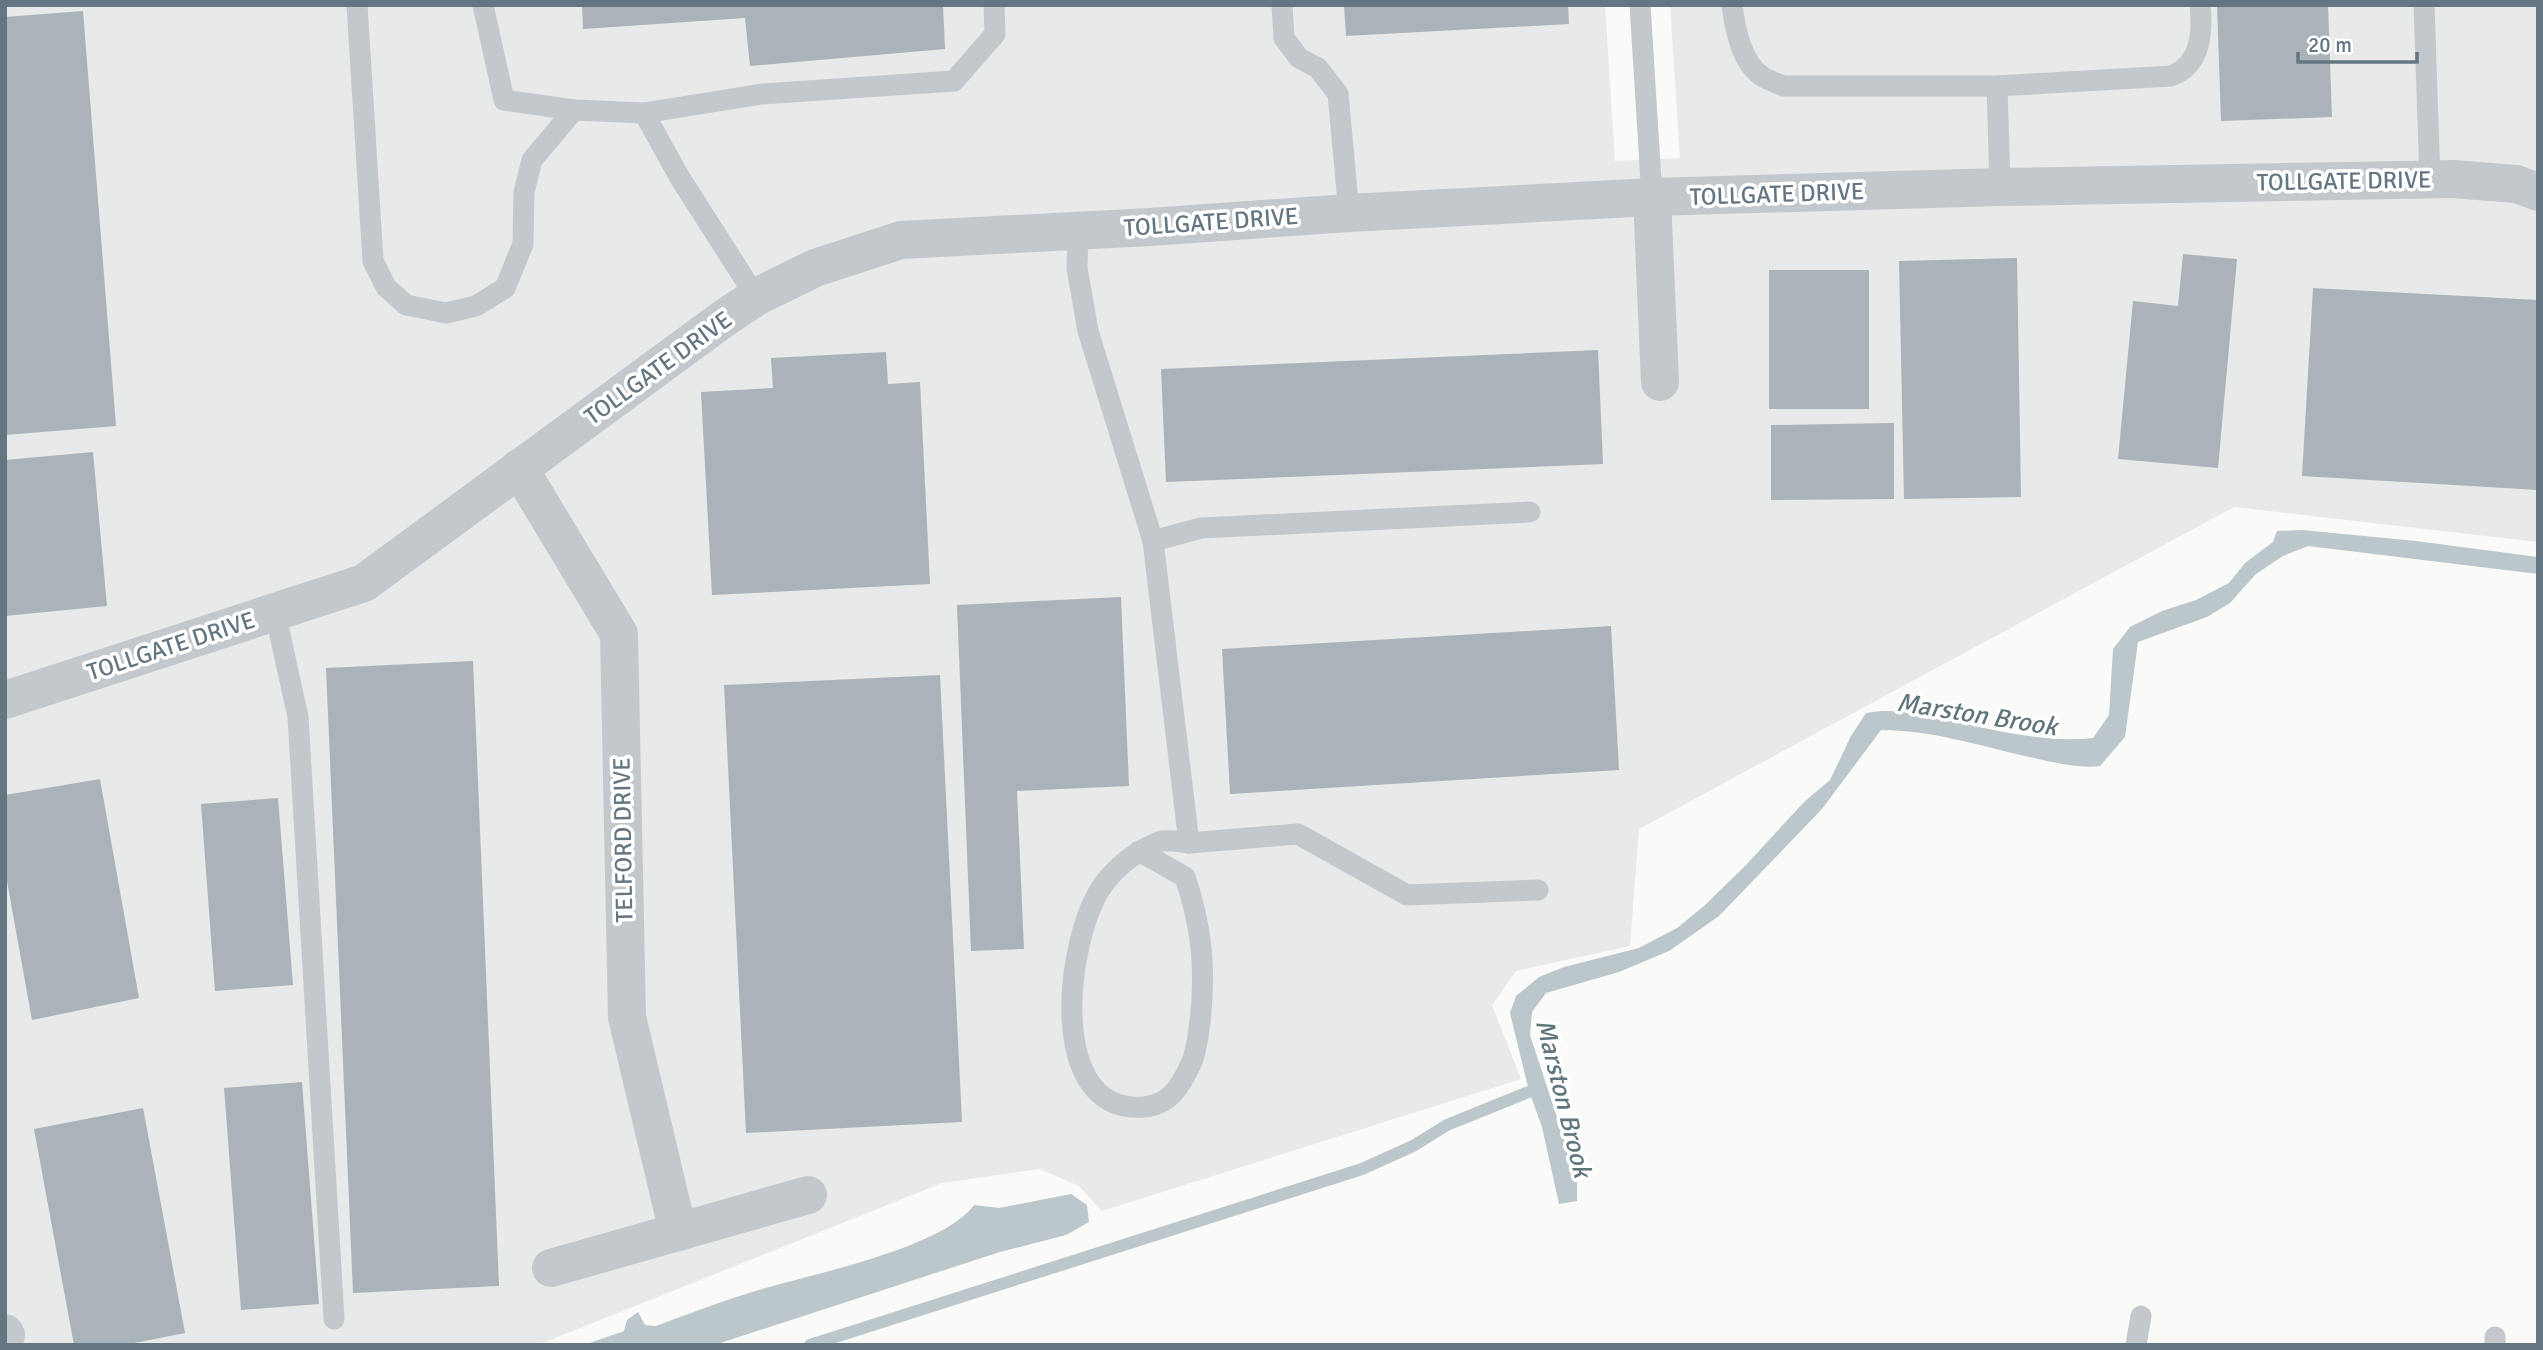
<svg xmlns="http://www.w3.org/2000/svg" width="2543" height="1350" font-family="Signika,sans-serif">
<rect width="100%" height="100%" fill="#fafaf8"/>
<path fill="#e8e9e9" d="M5,5H1605L1615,161L1680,158L1670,5H2538V542L2234,507L1639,829L1630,946L1516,971L1492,1005L1521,1079L1102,1211L1079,1186L1039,1169L942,1183L538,1345H5Z"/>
<g fill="#bbc7cb">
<path d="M2302,530L2416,541L2538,557V574L2308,546L2283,556L2256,574L2230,603L2207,617L2138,642L2125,737L2100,766C2075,769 2049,761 2025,756C1977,745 1930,730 1881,730L1822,809L1719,916L1669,951L1619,972L1546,993L1532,1012L1530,1035L1577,1178V1201L1559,1204L1542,1127L1529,1091L1510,1013L1516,996L1539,977L1564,967L1639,948L1677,928L1704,906L1746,865L1804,802L1830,780L1851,736L1866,713C1895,707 1923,715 1952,721C1998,731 2046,743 2093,738L2109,715L2113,649L2130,627L2162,611L2196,600L2229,583L2245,563L2273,542L2277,531Z"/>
<path d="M1071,1194L1087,1205L1089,1222L1066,1235L1000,1252L714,1345H584L624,1331L627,1320L638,1312L645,1325L656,1326C688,1314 720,1302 752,1292C807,1275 942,1249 974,1205L999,1208Z"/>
</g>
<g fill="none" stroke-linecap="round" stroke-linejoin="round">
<path stroke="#bbc7cb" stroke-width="12" d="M810,1345L1362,1169L1413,1146L1447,1125L1536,1089"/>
</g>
<g fill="#aab3b9">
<path d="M582,5H943L945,49L750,66L745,18L583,29Z"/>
<path d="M1344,5H1568L1569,24L1346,36Z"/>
<path d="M2217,5H2328L2332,117L2221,121Z"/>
<path d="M83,11L116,426L5,435V17Z"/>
<path d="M2183,254L2237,259L2218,468L2118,459L2133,301L2178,306Z"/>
<path d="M2017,258L2021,497L1904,499L1899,261Z"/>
<rect x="1769" y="270" width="100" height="139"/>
<path d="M2313,288L2538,300V490L2302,476Z"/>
<path d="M1598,350L1603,464L1166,482L1161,369Z"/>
<path d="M886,352L888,384L920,382L930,584L712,595L701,392L773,388L771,358Z"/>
<path d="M1894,423V499L1771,500V425Z"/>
<path d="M93,452L107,606L5,616V460Z"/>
<path d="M1121,597L1129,786L1017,791L1024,949L971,951L957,605Z"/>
<path d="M1611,626L1619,770L1230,794L1222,649Z"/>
<path d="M473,661L499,1286L353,1293L326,668Z"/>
<path d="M940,675L962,1122L746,1133L724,685Z"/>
<path d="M100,779L139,998L32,1020L5,870V795Z"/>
<path d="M278,798L293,985L215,991L201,804Z"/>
<path d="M302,1082L319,1304L241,1310L224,1088Z"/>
<path d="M143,1108L185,1333L124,1345H74L34,1129Z"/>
</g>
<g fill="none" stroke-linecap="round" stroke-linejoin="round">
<g stroke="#c3c8cc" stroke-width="21">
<path d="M357,5L373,261L386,287L406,305L446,313L476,306L505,288L523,244L524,192L532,160L574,110"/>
<path d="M483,5L504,100L574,110L644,113L762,94L954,81L995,34L994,5"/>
<path d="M1282,5L1284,38L1299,58L1318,68L1338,94L1349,213"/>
<path d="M1640,5L1652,197"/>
<path d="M1732,5C1735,28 1741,63 1763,77C1770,81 1777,83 1784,86H1997L2171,76C2201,65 2203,33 2200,5"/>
<path d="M2424,5L2430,180"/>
<path d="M1997,86L2000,187"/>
<path d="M644,113L680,178L756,297"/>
<path d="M1078,231L1077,268L1088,331L1153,541L1201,528L1530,512"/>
<path d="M1153,541L1189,843L1298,834L1407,895L1538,890"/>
<path d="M275,612L298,717L334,1319"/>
<path d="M1139,851L1185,877C1202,927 1206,970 1200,1022C1198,1037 1197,1050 1191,1064C1181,1085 1170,1105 1144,1107C1044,1115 1066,937 1103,885C1114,870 1131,855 1148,847C1152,845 1157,842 1162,841C1170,840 1180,842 1189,843"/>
<path d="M2136,1345L2141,1316"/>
<path d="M2495,1345V1337"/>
</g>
<g stroke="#c3c8cc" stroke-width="38">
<path d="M1652,197L1660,382"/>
<path d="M519,468L619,634L627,1017L678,1232"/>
<path d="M5,700L364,583L723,319L756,297L815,268L901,240L1150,227L1349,213L1652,197L2000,187L2453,179L2516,184L2538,192"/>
<path d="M551,1268L808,1195"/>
<path d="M5,1333L6,1335"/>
</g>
</g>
<g text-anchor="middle" stroke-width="7" stroke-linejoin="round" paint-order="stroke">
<g font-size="24" fill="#657683" stroke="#fff">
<text transform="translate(2344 181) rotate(-1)" y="8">TOLLGATE DRIVE</text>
<text transform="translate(1777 194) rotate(-2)" y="8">TOLLGATE DRIVE</text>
<text transform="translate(1211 222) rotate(-4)" y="8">TOLLGATE DRIVE</text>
<text transform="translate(658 368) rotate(-36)" y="8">TOLLGATE DRIVE</text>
<text transform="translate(171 646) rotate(-18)" y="8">TOLLGATE DRIVE</text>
<text transform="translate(623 840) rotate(-91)" y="8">TELFORD DRIVE</text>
</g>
<g font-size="26" font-style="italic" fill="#60757c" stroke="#fff">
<text transform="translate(1977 714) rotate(9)" y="9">Marston Brook</text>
<text transform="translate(1564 1098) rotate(76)" y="9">Marston Brook</text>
</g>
</g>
<rect width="2543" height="1350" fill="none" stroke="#657683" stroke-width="14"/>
<path d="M2298 52v10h119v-10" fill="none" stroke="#657683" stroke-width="3.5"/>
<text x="2308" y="52" font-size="21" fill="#657683" stroke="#ffffff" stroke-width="5" paint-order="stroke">20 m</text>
</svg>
